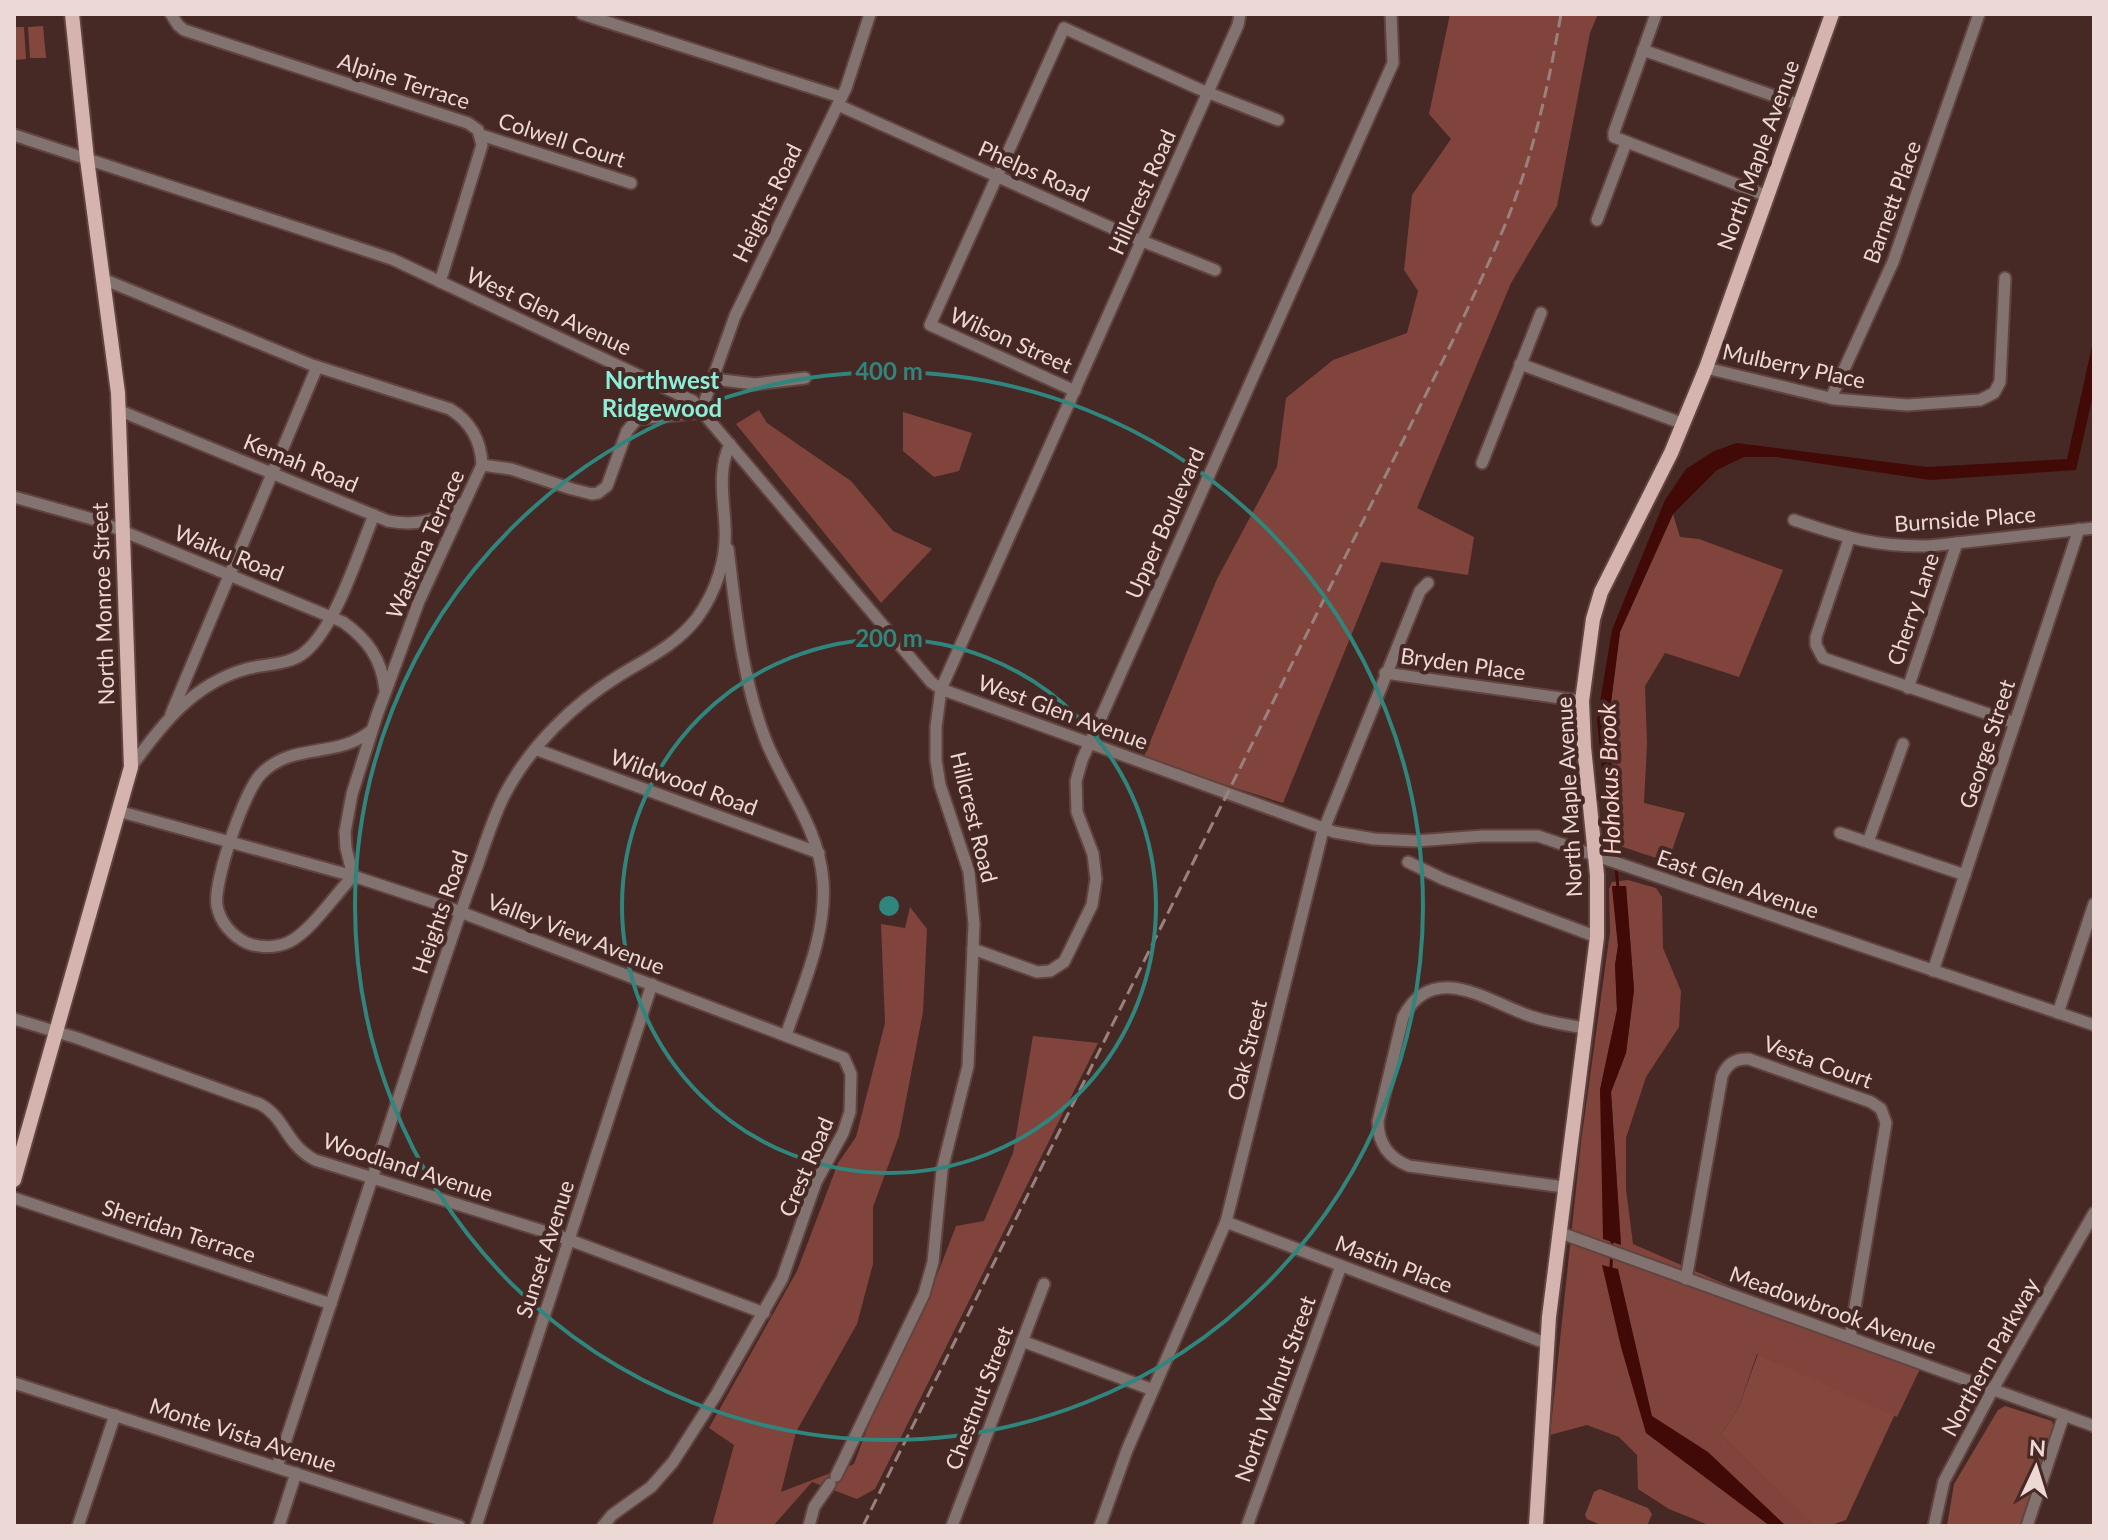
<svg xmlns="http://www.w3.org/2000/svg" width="2108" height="1540" font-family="Lato,sans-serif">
<rect width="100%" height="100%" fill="#462824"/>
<g fill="#83473e">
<path d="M43,26L46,58H30L28,27Z"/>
<path d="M14,27H24L26,59L14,60Z"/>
<path d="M1758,1354L1895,1414L1846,1520L1828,1526H1814L1721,1435L1739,1406Z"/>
<path d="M2005,1406L2052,1421L2055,1434L2023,1526H1947L1954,1484L1998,1410Z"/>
<path d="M1600,1489L1648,1508L1652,1514L1647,1526H1603L1587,1519L1585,1515L1594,1492Z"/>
</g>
<g fill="#81443c" fill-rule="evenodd">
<path d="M1450,14H1598L1590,33L1557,206L1511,283L1417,508L1474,537L1468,575L1381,562L1283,803L1143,759L1217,579L1277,467L1286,398L1333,360L1407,333L1418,291L1404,270L1412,195L1451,139L1429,114Z"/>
<path d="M759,410L767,423L851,481L893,531L932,549L881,603L736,424Z"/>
<path d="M903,412L972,433L959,471L934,477L903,451Z"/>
<path d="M1673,514L1680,537L1699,539L1783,570L1739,677L1665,653L1645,686L1647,744L1644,803L1685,813L1668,862L1620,846L1608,726L1620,632Z"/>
<path d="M1628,880L1656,888L1662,897L1663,948L1681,991L1679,1027L1646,1077L1626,1138V1189L1633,1244L1920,1369L1897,1417L1757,1354L1739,1406L1721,1435L1815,1526H1711L1669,1509L1638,1489L1637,1455L1619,1437L1587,1425L1550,1435L1581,1142L1610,932L1609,889L1612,882ZM1626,886L1634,990L1626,1053L1611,1092L1621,1244L1600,1090L1617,1010L1615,965L1618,946L1612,887Z"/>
<path d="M910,907L927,929L923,1012L899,1136L873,1207V1264L857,1324L796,1432L781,1492L854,1464L874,1410L926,1304L956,1226L984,1221L1013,1153L1033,1036L1098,1043L875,1489L857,1499L812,1482L773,1526H712L734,1445L709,1428L797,1271L838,1163L856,1137L885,1023L881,924L905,928Z"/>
</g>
<g fill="#420a07">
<path d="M2094,337V391L2076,470L1930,480L1776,457H1744L1717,470L1673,514L1620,632L1608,726L1620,852L1610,848L1597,720L1612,630L1665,500L1686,469L1714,451L1737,443L1927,467L2067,459Z"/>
<path d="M1612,886H1626L1634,990L1626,1053L1611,1092L1621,1245L1603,1239L1600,1090L1617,1010L1615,965L1618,946Z"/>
<path d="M1602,1265L1618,1269L1652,1416L1708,1452L1786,1526H1770L1646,1433L1621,1347Z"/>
</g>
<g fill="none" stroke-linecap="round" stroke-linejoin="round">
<g stroke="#420a07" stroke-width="3">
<path d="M1616,867L1618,888"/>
<path d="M1611,1269L1612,1241"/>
</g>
<g stroke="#614440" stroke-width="15">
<g id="minor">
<path d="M171,14L178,25L184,30L468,123L478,130L482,145L440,282"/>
<path d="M582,14L841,97"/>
<path d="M1656,14L1614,132V137L1767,196"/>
<path d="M1643,50L1800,105"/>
<path d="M838,105L1132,237L1215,270"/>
<path d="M14,135L392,259L693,401L931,682L941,689L1334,832L1374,839L1416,841L1482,836H1538L2094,1025"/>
<path d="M481,135L631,183"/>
<path d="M1597,220L1626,143"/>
<path d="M103,279L312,365L450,409C471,422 481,440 482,465L419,601L377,715L352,794L345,832L346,848L353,876"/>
<path d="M1520,364L1684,424"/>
<path d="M1706,368L1834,399L1907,405L1980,400L1994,393L2000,382L2005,278"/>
<path d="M713,379L755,384L805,378"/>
<path d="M1075,391L930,325L1064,28L1199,89L1278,120"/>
<path d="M1831,398L1893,262L1979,14"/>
<path d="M702,409L735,316L846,88L870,14"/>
<path d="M118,410L388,521C415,526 439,522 461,504"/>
<path d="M1482,463L1541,313"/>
<path d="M482,465L511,469L572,489L592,494L598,493L607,486L627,431L637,419L704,412"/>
<path d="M14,497L96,520L343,622C367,639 382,659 385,690"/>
<path d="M1794,520C1844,537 1876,547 1929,546L2094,528"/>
<path d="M1849,539L1816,637V645L1823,658L2015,723"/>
<path d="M728,549C736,614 742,679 766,741C785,788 819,828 823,881C827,934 803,985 786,1035"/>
<path d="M1385,673L1582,701"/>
<path d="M1908,688L1957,543"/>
<path d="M171,714L317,367"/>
<path d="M535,749L819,853"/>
<path d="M131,767C162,724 193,684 246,669C264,664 290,665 305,652C336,626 358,554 374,515"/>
<path d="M118,811L353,876L447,907L844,1058L851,1074L850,1112L843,1133L816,1182L782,1279L716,1395L673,1462L651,1487L612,1515L603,1526"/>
<path d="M1840,833L1965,875"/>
<path d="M1868,842L1903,744"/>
<path d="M1408,862L1443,879L1597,937"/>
<path d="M353,876C335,895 311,931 289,942C276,948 260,948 247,943C232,936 220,922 217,906C213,883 244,791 261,774C293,741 336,760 372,730"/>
<path d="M973,949L1037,972L1050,971L1064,962L1092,905L1096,879L1093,854L1077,812L1076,781L1082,760L1393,63L1391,14"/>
<path d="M1933,971L2079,529"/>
<path d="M2058,1013L2094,904"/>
<path d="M14,1019L77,1038L260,1104C286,1118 285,1144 315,1160L559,1236L764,1313"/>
<path d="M1564,1187L1409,1166C1388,1158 1378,1143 1378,1121L1403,1017C1433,960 1487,1001 1530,1016C1548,1022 1566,1025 1585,1028"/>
<path d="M14,1198L331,1304"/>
<path d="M1226,1222L1548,1344"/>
<path d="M1558,1232L2094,1426"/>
<path d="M1686,1279L1722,1076C1727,1064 1735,1058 1749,1059L1871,1102L1881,1109L1886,1123L1850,1337"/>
<path d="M1022,1341L1153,1390"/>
<path d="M14,1383L459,1526"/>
<path d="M277,1467C324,1325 371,1183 417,1042C437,982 456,923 478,864C486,841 493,818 504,796C529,747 573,704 620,675C648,658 676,645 697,618C716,592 727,559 725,527C724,498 717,472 730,444"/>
<path d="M836,1476L924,1294L933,1262L942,1170L968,1066L974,924L969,872L940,785L936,760V727L941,689L1238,25L1240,14"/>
<path d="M78,1526L115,1415"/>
<path d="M279,1526L296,1473"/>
<path d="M476,1526L652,984"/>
<path d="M809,1526L814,1507L830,1484"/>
<path d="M952,1526L1044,1284"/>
<path d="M1100,1526L1127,1450L1226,1222L1322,834L1420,591L1428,583"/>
<path d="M1247,1526L1341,1266"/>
<path d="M1934,1526L1944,1481L1993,1389L2094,1213"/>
<path d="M2027,1526L2064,1415"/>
</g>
</g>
<g stroke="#614440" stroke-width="18">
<g id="major">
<path d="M14,1180L131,767L118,393L87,159L72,14"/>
<path d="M1536,1526L1549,1317L1597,937V875L1584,747L1582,701L1593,619L1601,592L1671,453L1706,368L1832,14"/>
</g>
</g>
<use href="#minor" stroke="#837370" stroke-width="11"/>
<use href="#major" stroke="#d5b4af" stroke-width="14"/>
<path stroke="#9a817d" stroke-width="3" stroke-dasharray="12 6" stroke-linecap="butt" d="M863,1526L1454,338C1470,303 1487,268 1502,232C1532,162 1548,88 1561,14"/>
</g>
<g fill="none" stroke="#30857d" stroke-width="4">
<circle cx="889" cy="906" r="267"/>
<circle cx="889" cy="906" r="534"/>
</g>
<g text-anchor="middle" stroke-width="8" stroke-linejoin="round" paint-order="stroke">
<g font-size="22" fill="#ecd8d5" stroke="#462824">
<text transform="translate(404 81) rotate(18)" y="8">Alpine Terrace</text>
<text transform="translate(562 140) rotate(18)" y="8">Colwell Court</text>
<text transform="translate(1758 155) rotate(-70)" y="8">North Maple Avenue</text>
<text transform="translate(1034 171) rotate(24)" y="8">Phelps Road</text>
<text transform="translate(1142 192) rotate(-66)" y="8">Hillcrest Road</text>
<text transform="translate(1892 202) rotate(-70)" y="8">Barnett Place</text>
<text transform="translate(767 203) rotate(-64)" y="8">Heights Road</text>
<text transform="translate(549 311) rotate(25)" y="8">West Glen Avenue</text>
<text transform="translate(1011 340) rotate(24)" y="8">Wilson Street</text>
<text transform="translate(1794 366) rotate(12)" y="8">Mulberry Place</text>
<text transform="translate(301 463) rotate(22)" y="8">Kemah Road</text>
<text transform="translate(1965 519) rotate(-4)" y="8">Burnside Place</text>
<text transform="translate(1165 523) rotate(-66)" y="8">Upper Boulevard</text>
<text transform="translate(425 544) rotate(-66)" y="8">Wastena Terrace</text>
<text transform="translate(229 553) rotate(22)" y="8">Waiku Road</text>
<text transform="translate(103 604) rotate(-92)" y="8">North Monroe Street</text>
<text transform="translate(1913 609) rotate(-71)" y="8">Cherry Lane</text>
<text transform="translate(1463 664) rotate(8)" y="8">Bryden Place</text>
<text transform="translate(1063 712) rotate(20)" y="8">West Glen Avenue</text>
<text transform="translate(1987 744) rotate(-72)" y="8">George Street</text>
<text transform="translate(684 782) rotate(20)" y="8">Wildwood Road</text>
<text transform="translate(1569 797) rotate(-93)" y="8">North Maple Avenue</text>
<text transform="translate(974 817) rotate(76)" y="8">Hillcrest Road</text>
<text transform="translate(1738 884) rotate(19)" y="8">East Glen Avenue</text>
<text transform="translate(440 912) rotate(-71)" y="8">Heights Road</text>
<text transform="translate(576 934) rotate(21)" y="8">Valley View Avenue</text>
<text transform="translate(1247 1050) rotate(-76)" y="8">Oak Street</text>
<text transform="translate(1818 1062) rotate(20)" y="8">Vesta Court</text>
<text transform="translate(408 1167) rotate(18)" y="8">Woodland Avenue</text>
<text transform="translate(806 1167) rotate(-67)" y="8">Crest Road</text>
<text transform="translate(179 1231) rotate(18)" y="8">Sheridan Terrace</text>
<text transform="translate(545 1249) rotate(-72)" y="8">Sunset Avenue</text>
<text transform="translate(1394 1264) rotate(21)" y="8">Mastin Place</text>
<text transform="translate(1833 1310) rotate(20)" y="8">Meadowbrook Avenue</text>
<text transform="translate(1990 1357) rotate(-61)" y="8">Northern Parkway</text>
<text transform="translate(1275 1389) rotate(-70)" y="8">North Walnut Street</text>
<text transform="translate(979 1398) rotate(-69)" y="8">Chestnut Street</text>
<text transform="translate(243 1435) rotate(18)" y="8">Monte Vista Avenue</text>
</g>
<g font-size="24" font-weight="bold" fill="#8bf0da" stroke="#462824">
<text x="662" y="389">Northwest<tspan x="662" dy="28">Ridgewood</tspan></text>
</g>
<g font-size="24" font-style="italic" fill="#fcd4cd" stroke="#462824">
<text transform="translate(1610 779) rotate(-92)" y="8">Hohokus Brook</text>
</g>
</g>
<circle cx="889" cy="906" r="12" fill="#30857d" stroke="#462824" stroke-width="4"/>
<g font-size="24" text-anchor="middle" font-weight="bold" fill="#30857d" stroke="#462824" stroke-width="8" stroke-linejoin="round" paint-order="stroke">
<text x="889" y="380">400 m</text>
<text x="889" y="647">200 m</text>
</g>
<rect width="2108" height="1540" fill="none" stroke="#ecd8d5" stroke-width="32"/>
<g transform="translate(2036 1468) rotate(4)" stroke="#462824" stroke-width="6" paint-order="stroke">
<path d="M0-6L14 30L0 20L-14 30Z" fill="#ecd8d5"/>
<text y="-12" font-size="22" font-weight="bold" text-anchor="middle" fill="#ecd8d5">N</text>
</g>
</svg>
